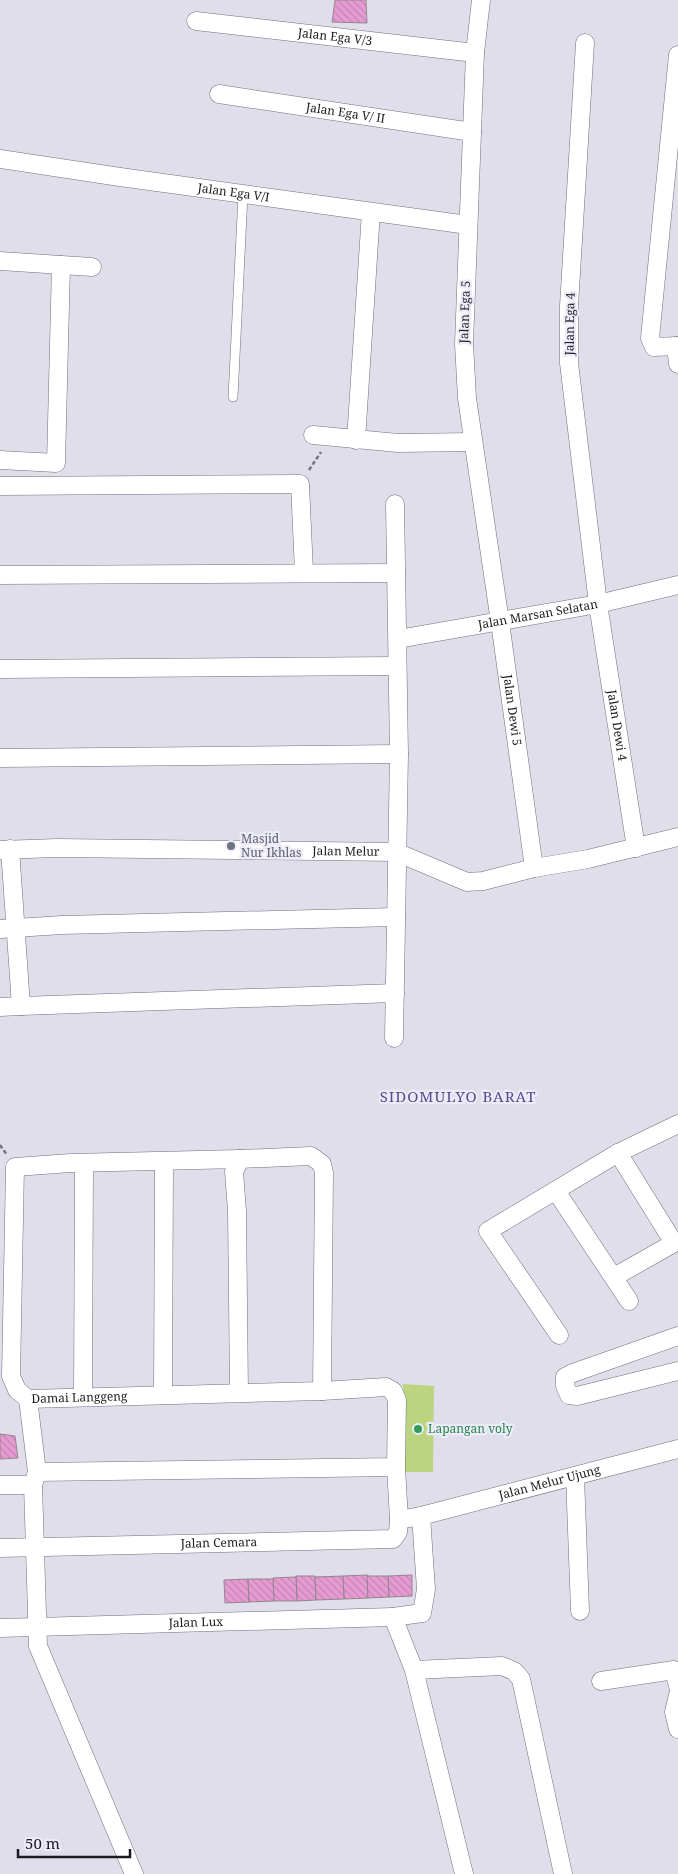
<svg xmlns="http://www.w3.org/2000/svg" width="678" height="1874" font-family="'Noto Serif',serif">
<defs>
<pattern id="building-back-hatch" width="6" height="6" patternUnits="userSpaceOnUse" patternTransform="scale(1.25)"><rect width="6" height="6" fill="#e69bd2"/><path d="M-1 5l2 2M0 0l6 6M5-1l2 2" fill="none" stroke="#c585b4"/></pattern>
</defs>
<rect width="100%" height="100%" fill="#e0deeb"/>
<path fill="#bcd480" d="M403,1384L434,1386L433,1472H401Z"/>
<g fill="url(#building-back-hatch)" stroke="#92868e">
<path d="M335,0H366L367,23L332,22Z"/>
<path d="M0,1434L15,1436L18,1458L0,1459Z"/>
<path d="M368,1575V1598L344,1599L343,1576Z"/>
<path d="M412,1575V1596L389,1597L388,1576Z"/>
<path d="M296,1576H315L316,1600L297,1601Z"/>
<path d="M343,1576L344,1599L316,1600L315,1577Z"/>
<path d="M367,1576H388L389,1597L368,1598Z"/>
<path d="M296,1577L297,1601H274L273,1578Z"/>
<path d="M248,1579L249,1602L225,1603L224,1580Z"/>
<path d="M248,1579H273L274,1601L249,1602Z"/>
</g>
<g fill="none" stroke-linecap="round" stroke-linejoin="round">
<g stroke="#716f7b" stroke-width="10">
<path id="lane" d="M233,397L243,195"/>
</g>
<g stroke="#716f7b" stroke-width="19">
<g id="street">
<path id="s1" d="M481,0L475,53L464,344L467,398L500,622L534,868"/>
<path id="s2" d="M196,21L475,53"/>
<path id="s3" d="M585,43L569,306V363L598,604L636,848"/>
<path d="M678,55L650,338L654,347L678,346"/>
<path id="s4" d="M219,94L472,132"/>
<path id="s5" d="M0,159L120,177L468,225"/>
<path d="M0,261L92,267"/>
<path d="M676,346L678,364"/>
<path d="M313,435L398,443L473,442"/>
<path d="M356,440L371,212"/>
<path d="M0,460L56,463L61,265"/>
<path d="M0,486L300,484L304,572"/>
<path d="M0,575L396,573"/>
<path id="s6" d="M398,639L598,604L678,585"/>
<path d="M0,669L397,666"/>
<path d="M0,758L399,754"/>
<path d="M10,849L21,1006L395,993"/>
<path id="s7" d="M0,850L57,848L396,852L467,882L483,881L534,868L588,859L678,837"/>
<path d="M0,929L62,925L396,917"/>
<path d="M0,1007L21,1006"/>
<path d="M394,1038L399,754L395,504"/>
<path d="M240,1159L311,1156L322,1164L324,1173L322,1391"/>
<path d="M556,1191L629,1301"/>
<path d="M614,1277L674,1243L618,1153"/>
<path d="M559,1335L488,1231L618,1153L678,1124"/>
<path d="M678,1336L573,1373L565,1377V1386L569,1395L577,1396L678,1371"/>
<path d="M163,1395L164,1162"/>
<path d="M83,1397L84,1163"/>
<path d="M28,1399L17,1390L11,1376L15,1167L71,1163L240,1159L234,1172L237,1211L239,1392"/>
<path id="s8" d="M396,1467L37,1472L28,1399L322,1391L386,1387L393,1391L397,1400L396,1467L399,1520"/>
<path d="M37,1472L33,1485L38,1646L134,1874"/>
<path d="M575,1476L580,1611"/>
<path d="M0,1485H33"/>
<path d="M421,1516L426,1589L422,1613L393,1617L414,1670L464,1874"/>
<path id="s9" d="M0,1548L393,1539L398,1532L399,1520L421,1516L678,1449"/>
<path id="s10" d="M0,1628L393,1617"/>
<path d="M414,1670L502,1666L514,1671L521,1679L563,1874"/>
<path d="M601,1681L674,1670L678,1686"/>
<path d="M678,1695L674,1712L678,1729"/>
</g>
</g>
<g stroke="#75737b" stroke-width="2.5" stroke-dasharray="4 2.5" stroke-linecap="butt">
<path d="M309,470L321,452"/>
<path d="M0,1145L7,1155"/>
</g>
<use href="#lane" stroke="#fff" stroke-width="9"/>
<use href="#street" stroke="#fff" stroke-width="18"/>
</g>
<circle fill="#6b7280" stroke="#edebf8" stroke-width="2" cx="231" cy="846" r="5"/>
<circle fill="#2e9e5b" stroke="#edebf8" stroke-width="2" cx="418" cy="1429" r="5"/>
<g text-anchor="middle" stroke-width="4.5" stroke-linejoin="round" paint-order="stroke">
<g font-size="12" fill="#1b1a1e" stroke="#edebf8">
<text dy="4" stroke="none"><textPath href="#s2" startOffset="140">Jalan Ega V/3</textPath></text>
<text dy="4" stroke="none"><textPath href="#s4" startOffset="128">Jalan Ega V/ II</textPath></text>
<text dy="4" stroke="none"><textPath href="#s5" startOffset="236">Jalan Ega V/I</textPath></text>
<text transform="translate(465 312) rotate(-88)" y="4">Jalan Ega 5</text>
<text transform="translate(570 324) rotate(-89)" y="4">Jalan Ega 4</text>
<text dy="4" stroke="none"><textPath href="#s6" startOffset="142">Jalan Marsan Selatan</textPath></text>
<text dy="4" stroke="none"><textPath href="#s1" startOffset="714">Jalan Dewi 5</textPath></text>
<text dy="4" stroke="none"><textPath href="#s3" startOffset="686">Jalan Dewi 4</textPath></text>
<text dy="4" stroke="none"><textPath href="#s7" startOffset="346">Jalan Melur</textPath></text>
<text dy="4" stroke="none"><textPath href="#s8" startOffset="484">Damai Langgeng</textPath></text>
<text dy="4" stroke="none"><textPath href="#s9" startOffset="569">Jalan Melur Ujung</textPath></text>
<text dy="4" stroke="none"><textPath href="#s9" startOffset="219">Jalan Cemara</textPath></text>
<text dy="4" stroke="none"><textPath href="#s10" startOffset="196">Jalan Lux</textPath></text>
</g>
<g font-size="12" fill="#5b616d" stroke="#edebf8" text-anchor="start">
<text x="241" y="843">Masjid<tspan x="241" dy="14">Nur Ikhlas</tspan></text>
</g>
<g font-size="12" fill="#27864d" stroke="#edebf8" text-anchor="start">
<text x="428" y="1433">Lapangan voly</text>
</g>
<g font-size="15" letter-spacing="1" fill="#554c8b" stroke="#edebf8">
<text x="458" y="1102">SIDOMULYO BARAT</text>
</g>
</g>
<path d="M18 1849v8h112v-8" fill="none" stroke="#1b1a1e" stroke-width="2.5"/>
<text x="25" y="1849" font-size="15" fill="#1b1a1e" stroke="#edebf8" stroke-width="4" paint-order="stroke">50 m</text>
</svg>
